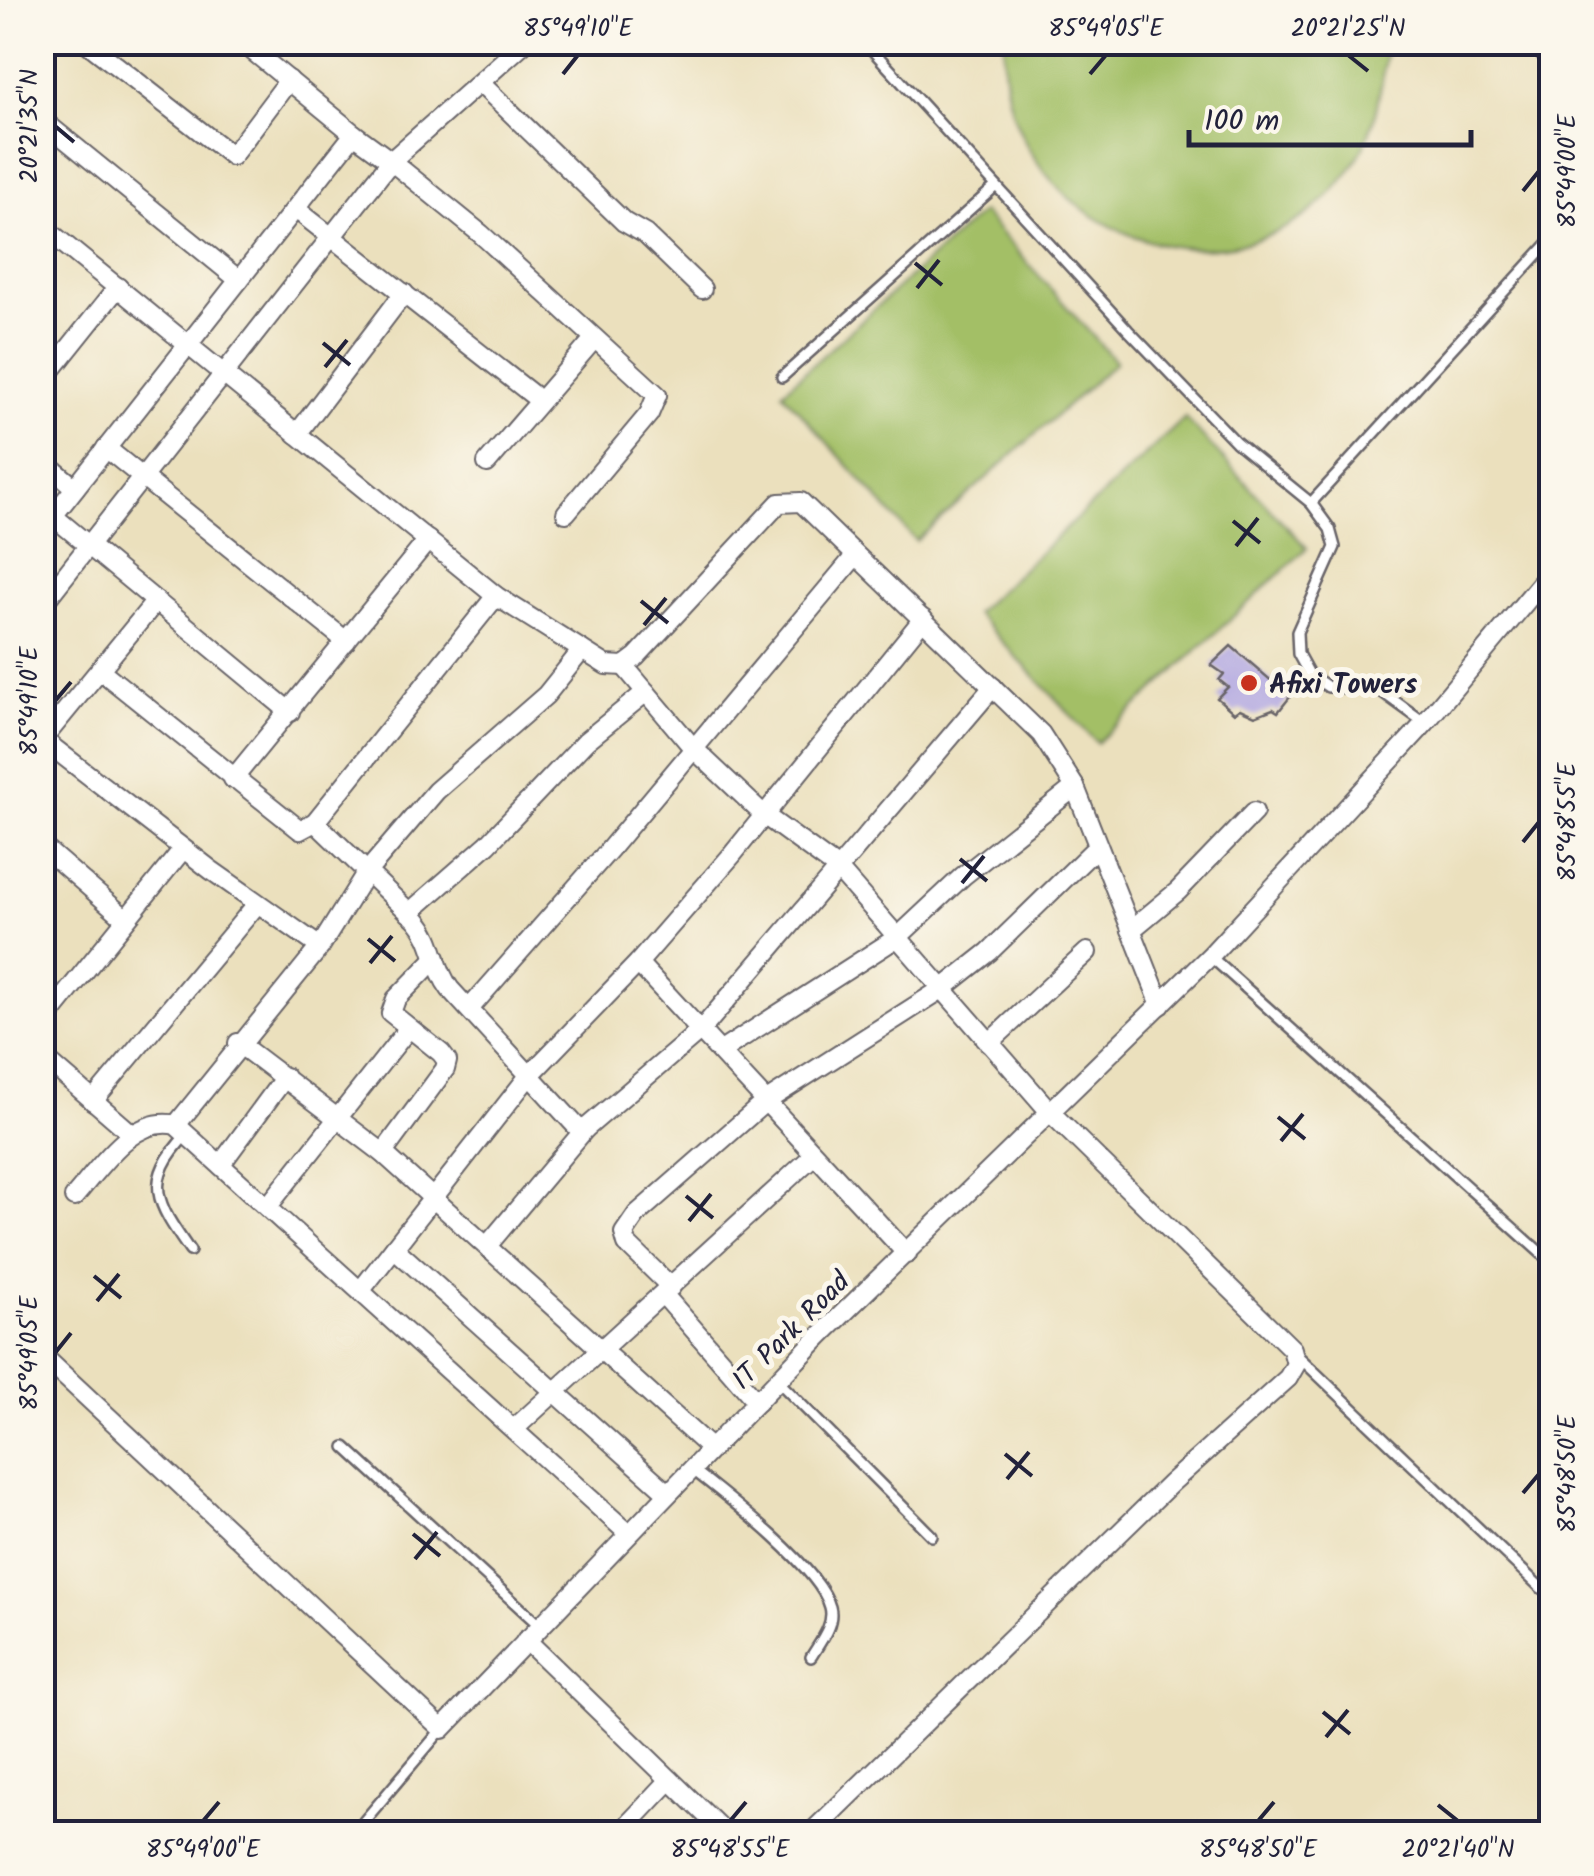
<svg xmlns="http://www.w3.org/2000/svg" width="1594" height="1876" font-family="Kalam,sans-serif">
<rect width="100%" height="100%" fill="#fbf7ec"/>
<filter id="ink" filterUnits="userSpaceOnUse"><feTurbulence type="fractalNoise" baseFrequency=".01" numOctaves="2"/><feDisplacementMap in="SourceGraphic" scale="20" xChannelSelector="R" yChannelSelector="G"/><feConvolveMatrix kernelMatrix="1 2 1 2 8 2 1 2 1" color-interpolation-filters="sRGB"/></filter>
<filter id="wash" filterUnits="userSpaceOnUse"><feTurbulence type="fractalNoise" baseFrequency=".0048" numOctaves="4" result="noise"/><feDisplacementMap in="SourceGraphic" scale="40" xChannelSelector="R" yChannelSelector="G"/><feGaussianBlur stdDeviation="2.25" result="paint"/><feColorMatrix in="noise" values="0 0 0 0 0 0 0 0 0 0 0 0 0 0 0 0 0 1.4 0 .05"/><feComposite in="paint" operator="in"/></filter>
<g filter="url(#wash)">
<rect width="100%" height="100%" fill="#ebe0bd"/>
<g fill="#a3bf66" stroke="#627050" stroke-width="2.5">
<path d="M1004,43L1384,42L1386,51C1380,94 1375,137 1348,173C1235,325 995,229 1004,43Z"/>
<path d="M982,212L1116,362L916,541L782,392Z"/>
<path d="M1185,418L1307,548L1097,743L975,613Z"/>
</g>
<g id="blocks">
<path fill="#aba0df" d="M1231,646L1290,697L1278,712L1273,709L1255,716L1240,709L1234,713L1217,698L1228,687L1219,680L1224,674L1211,665Z"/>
</g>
</g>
<g filter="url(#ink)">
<use href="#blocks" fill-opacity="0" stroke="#686468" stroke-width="2.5"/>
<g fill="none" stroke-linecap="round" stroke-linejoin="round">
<g stroke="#686468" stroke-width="14">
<g id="service">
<path d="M865,42L1128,330L1236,442L1311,503L1330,529L1335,547L1297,632L1298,654L1309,674L1328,687L1378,689L1425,723"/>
<path d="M1527,42L1552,64"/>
<path d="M782,377L996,186"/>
<path d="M1311,503L1552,239"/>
<path d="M1210,956L1552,1263"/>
<path d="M187,1134C142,1182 156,1202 190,1251"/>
<path d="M1297,1355L1541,1588"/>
<path d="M777,1380L932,1536"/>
<path d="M345,1447L540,1626"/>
<path d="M692,1469C725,1495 820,1568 830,1607C835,1624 820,1642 811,1657"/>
<path d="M353,1834L442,1729"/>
</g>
</g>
<g stroke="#686468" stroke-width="22">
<g id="minor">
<path d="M86,42L232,156L289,80"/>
<path d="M242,42L354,134"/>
<path d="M480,83L624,222L645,234L702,289"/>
<path d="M42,120L239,280"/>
<path d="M297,210L538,399"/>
<path d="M42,226L496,596L606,665L624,666L636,657L779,503L801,502L1041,734L1075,787L1161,1005"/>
<path d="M42,344L61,358"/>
<path d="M42,382L118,287"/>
<path d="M297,434L404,293"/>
<path d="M106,448L346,641"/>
<path d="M42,460L75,488"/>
<path d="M487,463L594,339"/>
<path d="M53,516L290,712"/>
<path d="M42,530L354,134L391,161L525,42"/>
<path d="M42,605L391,161L481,234L657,395L649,414L566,513"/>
<path d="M624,666L694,749L764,815L838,869L1051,1113L1292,1349L1296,1364L1288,1378L1171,1483L810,1834"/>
<path d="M100,670L300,830L315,822L496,596"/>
<path d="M42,739L211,870L320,947"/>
<path d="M42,740L156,601"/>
<path d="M233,779L428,540"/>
<path d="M315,822L417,920C436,942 433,966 450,989L577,1127L585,1129L702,1029L993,687"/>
<path d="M42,846L125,918"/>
<path d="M409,913L488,844L586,741L646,692"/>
<path d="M1131,930L1178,891L1254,812"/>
<path d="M638,963L907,1254"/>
<path d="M470,1008L610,849L855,556"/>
<path d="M42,1024L183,849"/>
<path d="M238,1043L383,1153L711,1449"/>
<path d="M989,1043L1087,952"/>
<path d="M721,1051L898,937L963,876L1075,787"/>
<path d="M42,1056L132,1134"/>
<path d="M93,1101L257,904"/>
<path d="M176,1125L320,947L366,873L436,791L546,695L582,650"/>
<path d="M383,1153L445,1069L447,1061L441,1053L391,1013L396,999L436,958"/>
<path d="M221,1164L285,1077"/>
<path d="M74,1197C100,1168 132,1115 176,1125L628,1533"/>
<path d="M269,1205L408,1029"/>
<path d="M487,1246L585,1129"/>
<path d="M394,1248L668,1493"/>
<path d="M671,1287L627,1244L624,1233L637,1214L765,1102L942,989L989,952L1098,846"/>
<path d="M361,1290L528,1077L638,963L732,855L923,619"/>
<path d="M663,1294L757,1402"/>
<path d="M42,1355L442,1729L821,1335L1210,956L1425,723L1552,570"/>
<path d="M514,1429L813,1156"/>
<path d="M526,1640L726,1834"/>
<path d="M619,1834L670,1780"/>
</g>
</g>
<use href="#service" stroke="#fff" stroke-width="9"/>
<use href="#minor" stroke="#fff" stroke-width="18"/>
</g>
</g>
<path fill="none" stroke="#22223b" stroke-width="4" d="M1348,55L1368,71M563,74L578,55M1090,74L1106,55M55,126L74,142M1523,191L1539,171M915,263L942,285M917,288L939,260M323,343L350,365M325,367L347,340M1233,521L1260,543M1236,546L1258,518M641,601L668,623M644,625L666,598M55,701L71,682M1523,842L1539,822M960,859L987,881M962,883L984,856M368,939L395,961M370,963L392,936M1278,1117L1305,1139M1281,1141L1303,1114M686,1196L713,1218M689,1221L711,1194M94,1276L121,1298M97,1301L119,1274M55,1353L71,1333M1005,1454L1032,1476M1007,1479L1029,1452M1523,1493L1539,1474M413,1534L440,1556M415,1559L437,1532M1323,1712L1350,1734M1326,1737L1348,1710M1438,1805L1458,1821M203,1821L219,1802M730,1821L746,1802M1258,1821L1274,1802"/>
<circle fill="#c8321e" stroke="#fbf7ec" stroke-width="4" cx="1249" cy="683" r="10"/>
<g text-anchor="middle" stroke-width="10" stroke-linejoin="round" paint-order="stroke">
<g font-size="28" font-weight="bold" fill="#22223b" stroke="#fbf7ec" text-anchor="start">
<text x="1269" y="693">Afixi Towers</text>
</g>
<g font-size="28" fill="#22223b" stroke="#fbf7ec">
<text transform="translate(790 1330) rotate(-45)" y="10">IT Park Road</text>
</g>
</g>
<rect width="1594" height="1876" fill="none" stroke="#fbf7ec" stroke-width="110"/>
<path d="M1189 130v15h282v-15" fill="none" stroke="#22223b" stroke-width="5"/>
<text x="1204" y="130" font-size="30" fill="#22223b" stroke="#fbf7ec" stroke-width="8" paint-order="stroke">100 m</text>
<rect x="55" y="55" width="1484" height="1766" fill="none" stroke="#22223b" stroke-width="4"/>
<g font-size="25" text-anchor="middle" fill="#22223b">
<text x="578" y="36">85°49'10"E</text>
<text x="1106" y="36">85°49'05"E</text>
<text x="1348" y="36">20°21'25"N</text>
<text transform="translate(28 126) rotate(-90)" y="9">20°21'35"N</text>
<text transform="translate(1566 171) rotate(-90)" y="9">85°49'00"E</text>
<text transform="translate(28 701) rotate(-90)" y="9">85°49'10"E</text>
<text transform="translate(1566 822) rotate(-90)" y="9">85°48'55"E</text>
<text transform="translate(28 1353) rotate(-90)" y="9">85°49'05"E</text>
<text transform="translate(1566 1474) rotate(-90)" y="9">85°48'50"E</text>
<text x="203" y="1857">85°49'00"E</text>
<text x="730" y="1857">85°48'55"E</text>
<text x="1258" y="1857">85°48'50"E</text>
<text x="1458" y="1857">20°21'40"N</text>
</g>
</svg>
